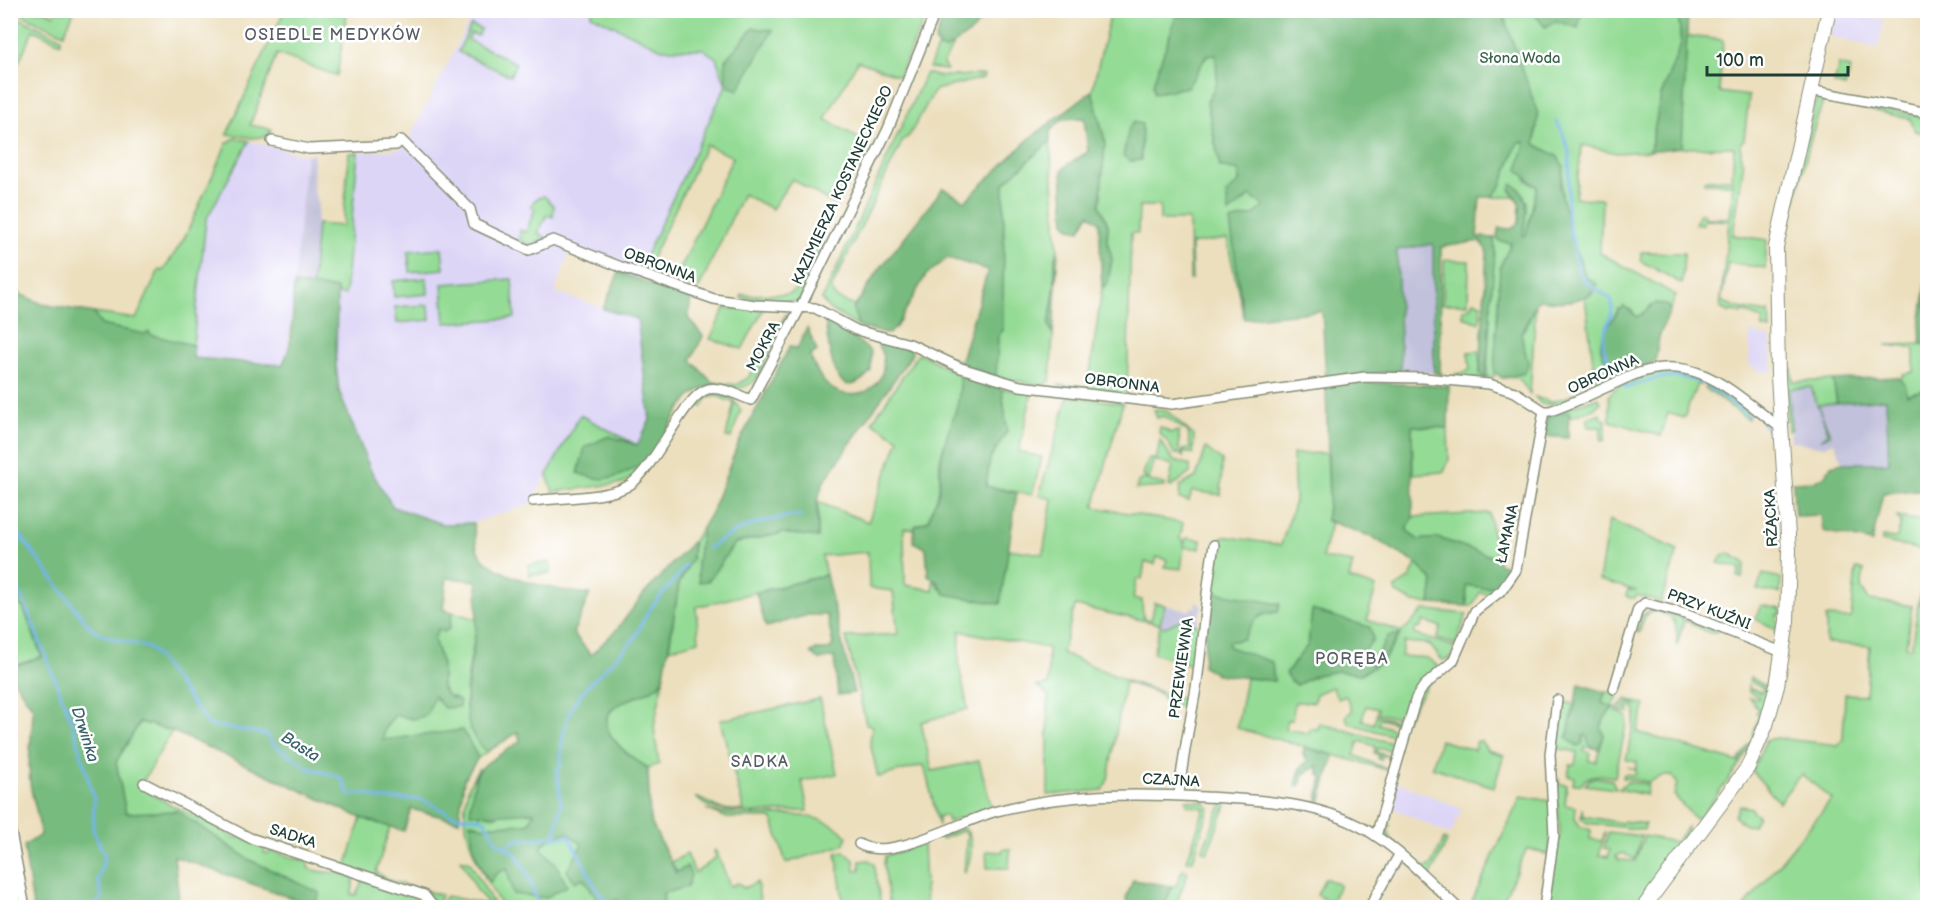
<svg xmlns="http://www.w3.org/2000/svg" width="1938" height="918" font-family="'Balsamiq Sans',sans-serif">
<rect width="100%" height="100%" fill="#fff"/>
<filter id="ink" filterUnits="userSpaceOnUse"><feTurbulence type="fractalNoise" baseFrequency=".0167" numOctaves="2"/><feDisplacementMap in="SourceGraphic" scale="12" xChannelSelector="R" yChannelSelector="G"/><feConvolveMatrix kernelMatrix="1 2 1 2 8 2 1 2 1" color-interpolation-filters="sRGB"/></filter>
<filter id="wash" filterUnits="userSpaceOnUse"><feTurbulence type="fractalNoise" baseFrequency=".008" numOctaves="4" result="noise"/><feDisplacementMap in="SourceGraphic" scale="24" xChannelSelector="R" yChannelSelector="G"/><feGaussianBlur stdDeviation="1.35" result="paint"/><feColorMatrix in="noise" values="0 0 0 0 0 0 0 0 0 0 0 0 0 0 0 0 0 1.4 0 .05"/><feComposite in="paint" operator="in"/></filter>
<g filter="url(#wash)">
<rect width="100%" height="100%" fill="#ecdfbd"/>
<g fill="#ddd5f6">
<path d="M471,11H593L591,15L662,49H703L716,58L726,85L635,279L569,254L555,292L637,319L650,420L637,445L580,415L531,504L473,523L442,524L393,507L371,471L339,391L336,365L337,294H345L358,152L393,150L405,146L467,26Z"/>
<path d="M1836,11H1862L1865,16L1884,20L1878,48L1830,36Z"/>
<path d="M249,141L306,155L290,331L286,359L282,365L192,358L206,220Z"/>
<path d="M1750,331L1763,337H1770L1773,372L1758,371L1749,364Z"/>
<path d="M1397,782L1462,809L1450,835L1391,807Z"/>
</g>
<g fill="#c2c1dc">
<path d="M314,154L313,189L318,203L312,286L294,284L306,155Z"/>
<path d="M1434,244V373L1401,371L1397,250Z"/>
<path d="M1811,387L1817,405L1886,399L1889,463H1843L1834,442L1822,447L1791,441L1789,389Z"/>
<path d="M1196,601L1202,606L1197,623L1183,619L1165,627L1160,626L1165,605L1190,611L1191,607L1195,608Z"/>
</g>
<g fill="#94db95" stroke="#5a8c64" stroke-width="1.5" fill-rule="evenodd">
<path d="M593,10H730L740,15L757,10L928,11L899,76L858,61L825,119L867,143L837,206L792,179L772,209L743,194L699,288L675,280L733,157L706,145L647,268L641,266L726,85L716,58L703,49H662L591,15Z"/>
<path d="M45,11L54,15L56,11H74L64,34L20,14L22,11Z"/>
<path d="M284,11L347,13L337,76L277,54L250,125L271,129L268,136L253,138L227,134Z"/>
<path d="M1111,11H1678L1681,44L1661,96L1650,151L1617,153L1582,145L1575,198L1602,199L1600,253L1676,295L1670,310L1666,305L1650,306L1646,312L1637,317L1630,309H1618C1603,340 1590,342 1616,375C1593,390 1569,408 1541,404L1535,397L1551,402L1596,387L1585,297L1593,294C1577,255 1555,208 1564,167L1557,156L1535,144L1538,114L1217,74V82L1207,102L1220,167L1239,171V182L1230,212L1250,196L1265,206L1254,215L1230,221L1244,319L1227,239L1191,244L1192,279L1190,280L1189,220H1160V206H1139L1138,233H1131L1127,395L1061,387L1059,385L1088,387L1102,288L1108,282L1112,259L1107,241L1108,225L1100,206L1105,141L1092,91Z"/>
<path d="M21,19L61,38V43L33,30L11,80V34L17,20Z"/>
<path d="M471,25L481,29L478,36L471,33L468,40L516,63L510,76L458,52Z"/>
<path d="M1686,36L1723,40L1719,92L1749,96L1744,140L1741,142V161H1744L1733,235L1767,240L1765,268L1728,263L1721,301L1738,308L1767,313L1769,311L1770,330L1762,328L1763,320L1743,311L1741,314L1732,310L1730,313L1720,308L1729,221L1704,219L1703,224H1695L1700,213H1703L1704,218H1730L1733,184L1704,183V180L1732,179L1734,147L1682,148Z"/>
<path d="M953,45L943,64L947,70L929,68L938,46L945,50Z"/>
<path d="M1839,65L1851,68L1845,87L1834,84Z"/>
<path d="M926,73L937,76L984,75L983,78L935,90L909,136L903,140L831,289L836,298L855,306L853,309L859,327L829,309L822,300Z"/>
<path d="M1820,97L1927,117V134L1915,131L1910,119L1824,99L1812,134L1784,244L1787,273H1782C1778,226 1802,146 1817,100Z"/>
<path d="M235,138L249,141L206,220L193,345L101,325L94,313L136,319L159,270L163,271L184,239L227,143Z"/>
<path d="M1050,141L1058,251L1055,257V285L1049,325L1053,335L1050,381L1044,385C1009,380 965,376 937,352L996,376L998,336L1003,330L1004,183Z"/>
<path d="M1518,142H1525L1526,180L1537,187L1526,235L1523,236L1527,201L1510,189L1514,197H1492L1501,185Z"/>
<path d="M358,152L345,295L337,294V289L312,286L317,224L343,226L349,153Z"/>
<path d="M544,196L554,206L553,217L547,215L538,233L544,236L542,240L527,245L520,239V230L526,232L535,209L530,206L536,199Z"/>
<path d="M1494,238L1511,243L1500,267L1494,377H1487L1485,380L1458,378L1455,374L1464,373L1470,369L1468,352L1479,351L1480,374L1487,377Z"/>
<path d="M825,243L798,302L741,298L742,295L789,294L797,289L817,246Z"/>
<path d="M442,248L444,269L410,272L408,251Z"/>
<path d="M1641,252L1684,253L1682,284L1641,261Z"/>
<path d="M1444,260L1469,261L1468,304H1443Z"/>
<path d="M427,278L428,294L394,297L393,281Z"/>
<path d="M512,279L515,318L445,323L442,284Z"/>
<path d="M1474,301L1481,304L1480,323L1463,317V310L1472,306Z"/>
<path d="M1536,304L1530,394C1518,380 1525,376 1502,378L1518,374L1523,346L1521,333L1528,324Z"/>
<path d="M429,305L430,320L397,323L395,307Z"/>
<path d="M725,308L763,310L742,349L710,339Z"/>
<path d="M786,314L788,317L755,381C742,390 726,394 713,382L736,385L748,378Z"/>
<path d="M1927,344V388L1907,395L1898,378H1902L1903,374L1914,372V348L1886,345Z"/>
<path d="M922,354L959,375C965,407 945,430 940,461C939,472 941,484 938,494C936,504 930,509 929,520L915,526L914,529L904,528L905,585L933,590V578L940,589L1000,604L1008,549L1043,554L1052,499L1039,496L1068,396L1123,403L1094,507L1183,523L1180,539L1184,541V545L1186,538L1201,540L1200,549L1184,547L1181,569L1165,567L1167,560L1157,557L1155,564L1145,562L1142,579H1137L1133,598L1142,600L1143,618L1151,620L1155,603L1165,605L1160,624L1075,606L1062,653L1125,680L1185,700L1183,708L1174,704L1168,708L1161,694L1125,682L1108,779L1103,790L1048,795V695L1037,686L1048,685V648L960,631L959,666L968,709L921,722L932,771L979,761L992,808L948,822L946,815L939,816V826L924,765L878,777L870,742L872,726L866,724L846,637L898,634L893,591L869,588L868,552L822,556L826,575L696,607L699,641L669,649L679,584L692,558L693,541L702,528L697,564L708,581L735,543L782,533L818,537V502L868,522L899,439L872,422L917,355Z"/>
<path d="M1787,369H1792L1793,382L1833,380L1837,403L1817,405L1831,435L1820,440L1828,434C1824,418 1816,403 1811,387L1789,389L1791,430H1788L1784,371Z"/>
<path d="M1661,372L1687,374L1702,380L1701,385L1697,384L1684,418L1668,413L1661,436L1610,421L1609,395C1619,381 1644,375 1661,372Z"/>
<path d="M1711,384L1748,411V419L1705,388Z"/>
<path d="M1002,389L1032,392L1019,452L1042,457L1032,495L986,486L990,459L1007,431Z"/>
<path d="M712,393L731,397L741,410L731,438L726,437L734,403L717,396L707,398L702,407L696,403L698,399Z"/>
<path d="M1598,397L1601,402L1594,409L1570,417L1569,411L1548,416L1544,445V416Z"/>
<path d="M1154,410L1167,411L1194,436L1193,454L1184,452L1183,457L1181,455L1183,449L1190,448L1188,432L1164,416L1157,418Z"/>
<path d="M1600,413L1601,418L1606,420L1605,440L1601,441V427H1588V418Z"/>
<path d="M580,415L637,445L609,436L650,459L635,476L623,483L553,492L547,475Z"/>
<path d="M1412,426L1448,428L1449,460L1444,472L1413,474Z"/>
<path d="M1160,427L1171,433L1179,431V454H1174L1168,442L1159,433Z"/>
<path d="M1160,440L1173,460L1190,465V473L1171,487L1169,486L1173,465L1156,461Z"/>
<path d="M1206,448L1222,461L1221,495L1192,491L1189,501L1179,499L1180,486L1196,477Z"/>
<path d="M1327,453L1329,499L1326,520L1331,523L1322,558L1353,563L1349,579L1376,587L1367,620L1402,632L1424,610L1467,614L1456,644L1437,639L1441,627L1423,621L1420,629L1416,628L1414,634L1455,647L1449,659L1442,660L1429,644L1404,642L1401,656L1427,658L1438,666L1406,720L1377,713L1378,709L1366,706L1362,720L1374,724L1376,715L1399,722V724L1380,719L1378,724L1397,730L1399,738L1348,723L1346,716L1352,711L1346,696L1338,699L1332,687L1316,694L1314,702H1295L1292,720H1287L1285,729L1309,733L1310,728L1318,729L1319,723L1396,744V752L1378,748L1376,752L1392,757L1393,764L1389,762L1390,757L1382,755L1381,760L1378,759L1379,755L1374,753L1375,746L1359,741L1354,755L1391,771L1237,728L1246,678L1274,681L1239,651L1228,647V642L1242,639C1252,622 1257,613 1278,612L1209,591L1221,538L1223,536L1281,545L1295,501L1293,454ZM1400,635L1382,662L1361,674L1338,671L1316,675L1297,685L1286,673L1308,645L1373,639L1360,656L1372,664L1379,651Z"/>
<path d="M1149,458L1154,459L1149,481L1165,484L1164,487L1136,489L1138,482L1142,479L1148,480L1143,475Z"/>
<path d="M1489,513L1497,558L1438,538L1418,540L1407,530L1413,517Z"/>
<path d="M1897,517L1923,521L1920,550L1882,541V537L1897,538L1901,523Z"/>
<path d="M1609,520L1678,550L1661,602L1637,595L1635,598H1629L1626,595L1628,590L1637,591L1599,580Z"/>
<path d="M1729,553L1745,563L1742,578L1738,577L1740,568L1718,563L1722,556Z"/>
<path d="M550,562L551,573L529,575L528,565Z"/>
<path d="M1416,564L1433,581L1430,604L1413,602L1397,593L1395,588L1410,578Z"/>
<path d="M1927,568L1920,604H1928L1927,907L1743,908L1832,799L1801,774L1779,802L1752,771L1766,740L1776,738L1838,745L1843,739L1845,694L1866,695L1870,646L1826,643V617L1851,618L1856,569L1864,570L1861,588L1869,600L1912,606L1906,647L1911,648L1923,575Z"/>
<path d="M1763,574L1781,578L1780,593L1757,590Z"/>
<path d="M1466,584L1484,588L1499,585V589L1492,595L1480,592L1472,606H1467Z"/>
<path d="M18,605L23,607L42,657L11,667L10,610Z"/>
<path d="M1761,605L1781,609V615H1777V637L1776,629L1755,619Z"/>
<path d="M1654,608L1718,631L1710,633L1684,620L1677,646C1678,623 1677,618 1655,610L1645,616L1639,633L1637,631L1642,615Z"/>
<path d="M452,612L477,619C473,661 449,720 487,752L478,758L462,730L383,741L385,728L395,715L413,719L434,695L456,698L448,696L442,688V665L434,639L438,629H449Z"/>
<path d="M1183,619L1200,626L1195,664L1192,665L1153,653L1160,626L1165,627Z"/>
<path d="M1738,640L1774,654C1769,683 1765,713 1753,740C1740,768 1718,793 1700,818H1694L1674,795L1677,783L1672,776H1662L1648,782L1623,778L1624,774L1635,775L1636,769L1627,767L1636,769L1637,762L1626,760L1636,712L1634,708H1628L1629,713L1620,711L1629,704L1636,705L1634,703L1627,702L1616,711L1628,717L1615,777C1601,775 1590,772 1581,784H1573L1574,777L1568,776L1570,765H1575L1577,752L1555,748L1554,760L1561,701L1574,704L1567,739L1586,735L1592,748L1585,747L1584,751L1591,753L1589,761L1596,762L1604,735L1601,728L1604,718L1613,708L1602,703L1605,692L1619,693L1613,707L1617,708L1627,699L1645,705L1637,732L1738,762L1752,739L1759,715L1756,713L1759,710L1749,698L1758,699L1759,697L1749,692L1748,685L1750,689L1761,692L1765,689L1749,681L1750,677L1767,687L1772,658L1769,652Z"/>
<path d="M663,681L654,727L659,764L648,768C631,758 585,725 618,705C633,696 651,694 663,681Z"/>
<path d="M820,699L837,774L802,781L808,811C780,810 714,821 696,797L721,809L744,811L720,720Z"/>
<path d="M140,722L172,731L141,785C153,798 184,811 200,819L202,816L204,821L236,838L241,837L266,847L264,853L268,854L270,851L307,861L309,869C324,874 338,871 354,876L352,895H356L363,879L422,897L431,907H314L319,893L250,860L177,811L126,814L116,762Z"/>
<path d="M1440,740L1474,750L1477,741H1481L1487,750L1504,755L1494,787L1432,767Z"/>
<path d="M479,768L474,779L493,817L505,812H534L529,823C514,827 497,822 484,827L470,822L496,874L507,868L556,864L541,848L546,841L566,832L583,844L567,871L583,877L603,907H502C478,868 446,812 479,768Z"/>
<path d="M1596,777L1612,780L1616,789L1585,785L1590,779Z"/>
<path d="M1556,779H1559V784L1567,785L1565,805L1576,807L1575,819L1581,827L1591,830L1590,839L1602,841L1605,832L1599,855L1608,857L1610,850L1604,848L1608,832L1641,836L1635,859L1622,853L1616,856L1619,860L1635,861L1644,836L1676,842L1687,827L1688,834L1633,907L1547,908L1560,831Z"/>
<path d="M1627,782L1648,784L1646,795L1619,789Z"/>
<path d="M1521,796L1550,801L1552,826L1549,855L1527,848L1500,907L1469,908Z"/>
<path d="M1186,800L1205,802L1209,808L1193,860L1187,861L1204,808L1187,805Z"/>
<path d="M1227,803L1207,853L1202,850L1222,804Z"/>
<path d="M1740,806L1752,808V811L1758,815L1753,826L1745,825L1734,816Z"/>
<path d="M1582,808L1583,816L1622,823L1623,821L1645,824L1644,830L1587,823L1581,818Z"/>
<path d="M706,809C749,825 812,799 847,836L843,845L786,863L772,818H727Z"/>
<path d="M361,818L390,827L376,872L391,881L441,895L437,905L425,892L346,867Z"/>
<path d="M1386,823L1390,825L1388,829L1390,839L1425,868L1431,865L1444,839L1447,841L1430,877L1386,838Z"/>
<path d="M964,828C976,837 971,862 964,874L967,834L963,831L941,839L939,836Z"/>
<path d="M923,843L926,907H890L884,865L885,856Z"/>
<path d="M1003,849H1010L1009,868H987L986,851L1002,852Z"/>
<path d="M716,850L730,886L738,883L744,888L757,882L761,907H664L663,893L687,887L671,862L687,854L695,873L716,858L714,851Z"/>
<path d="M844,851L854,860L855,871L860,870V861L869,860L874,864L881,907H844L836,853Z"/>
<path d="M461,859L470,862L495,907H439L446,896L490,905L478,892Z"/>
<path d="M1183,869L1188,872L1175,907L1164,908L1172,886H1176Z"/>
<path d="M1325,878L1340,885L1331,902L1317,895Z"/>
</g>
<g fill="#77bb7e" stroke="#4b7c59" stroke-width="1.5">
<path d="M1209,10L1502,11L1538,114L1535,144L1557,156L1564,167L1560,187L1571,238L1586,277L1597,284C1588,304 1559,303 1539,300C1531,309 1529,323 1521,333L1528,363L1525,373L1502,378L1494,372L1500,267L1511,243L1499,241L1497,235L1499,228L1511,229L1519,223L1520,204L1510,189L1512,184C1533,194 1525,216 1523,236L1526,235L1537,187L1518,170L1525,142H1518L1501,186L1492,197H1480L1477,237L1494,238L1495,252L1485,379L1480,374L1487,251L1480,241L1441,247L1440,372L1443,375L1434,373L1433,244L1397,250L1401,371L1326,378L1322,311L1244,319L1230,221L1254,215L1264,206L1250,196L1229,213L1226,194L1239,182V171L1220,167L1207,102L1217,82L1216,54L1207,55L1188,87L1154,93L1153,83L1176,17L1209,13Z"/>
<path d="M945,11V10L985,11L974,30L945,50L939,48L935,41Z"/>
<path d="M1532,11H1582L1578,28L1556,21L1545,27Z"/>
<path d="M1678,11H1688L1682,147L1650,151L1661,96L1681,44Z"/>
<path d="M753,28L773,30L738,90L726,85L725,60Z"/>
<path d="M1092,91L1105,141L1100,206L1108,225L1107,241L1112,259L1108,282L1102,288L1099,222L1089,214L1080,230L1070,228L1065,223L1062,171L1068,164L1088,152L1084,118L1063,119L1050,131V141L1004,183L1003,330L998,336L996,377L960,363L988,270L948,258L926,275L896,327L889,334L859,327L853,309L879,270L943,188L965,201L1029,139Z"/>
<path d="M1134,122L1142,124L1141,160L1130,161L1123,156L1129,128Z"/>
<path d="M1058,251L1053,335L1049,325L1055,285V257Z"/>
<path d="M619,272L691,299L688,318L703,336L691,360L716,386C681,386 670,435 650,458C646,463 637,467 631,470C612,481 598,481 578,473L585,447L609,436L637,445L650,420L637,319L603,309Z"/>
<path d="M1927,278L1928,344H1921L1920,325Z"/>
<path d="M294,284L337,289L336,365L339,391L371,471L393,507L442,524L473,523C475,531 475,544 478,551C493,579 561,591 590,594L573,633L591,655L618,628L643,595L693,541L692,558L679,584L663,681C651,694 633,696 618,705C585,725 631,758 648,768L650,820L676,873L687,866L691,875L687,887L663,893L664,907H622L617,899L603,907L583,878L575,882L567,871L582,844L566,832L546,841L541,848L556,864L567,886L545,898L513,894L507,868L496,874L489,883L474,852L470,822L484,827C497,822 514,827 529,823L534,812C511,813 492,817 470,813C475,759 480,770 520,741L518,732L487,752C452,723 471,675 475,637C477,618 478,600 477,581L447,578L443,609L452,612L449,629L444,632L438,629L434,639L442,665V688L448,696L460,701L459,707L444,708L434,696L427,715L413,719L395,715L385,728L383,740L463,730L478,758L464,779L459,821L411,809L404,831L361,818L172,731L140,722L116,762L126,813L177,811L250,860L320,893L314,906L174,856L180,907H33L24,846L40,835C40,818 34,805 31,789C26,762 33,734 33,708L11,676L10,667L42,657L23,607L18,605L11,610V290L42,304L94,313L101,325L145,334L149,332L151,335L193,345V358L282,365C295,344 292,308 294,284Z"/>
<path d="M1656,303L1666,305L1670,310L1659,337L1655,362L1616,375C1598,352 1595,344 1612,320C1617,314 1618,310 1624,306L1637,317Z"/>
<path d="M825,321L857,340L871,352V371C833,414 829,345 825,321Z"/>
<path d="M807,328L817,351L810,356C814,365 819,378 826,384C855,411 899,382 878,345L881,341L911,348L912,354L823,483L817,502L818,537L782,533L735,543L708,581L699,582L697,564L702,528L711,513L738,444L790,346L797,349Z"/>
<path d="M959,374L1002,389L1007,431L990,459L986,486L1017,493L1000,604L945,594L937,581L928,575L926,548L913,542L915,526L929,520C930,509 936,504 938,494C941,484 939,472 941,461C945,429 964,406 959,374Z"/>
<path d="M1898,377L1905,384L1907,395L1927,388V489L1883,493L1872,542L1823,531L1821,515L1795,516L1793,482L1815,481L1824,477L1831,466L1843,463H1889L1886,399L1837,403L1833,380Z"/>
<path d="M1355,382L1449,386L1448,428L1412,426L1413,517L1407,530L1418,540L1438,538L1497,558L1499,564L1514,566C1500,590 1492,590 1466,585L1467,606L1430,604L1433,581L1414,562L1372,537L1326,520L1329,499L1326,386Z"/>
<path d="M1569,411L1568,438L1544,436L1548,416Z"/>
<path d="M826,575L854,693L838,695L834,657L820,660L811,653L816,650H829L833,644L827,615H808L766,627L756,593Z"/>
<path d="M1209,591L1280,604L1278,612C1257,613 1252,622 1243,639L1228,642L1229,647L1272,662L1274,681L1216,674L1203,666Z"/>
<path d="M1312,610L1370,627L1373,639L1361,656L1372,664L1388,636L1400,634L1382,662L1360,674L1338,671L1316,675L1297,685L1290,681L1286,673L1308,645Z"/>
<path d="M1579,684L1605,692L1602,703L1613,707L1604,719L1601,728L1604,735L1599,749L1590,747L1586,735L1583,736V743L1578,746L1567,739Z"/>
<path d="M1304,747L1334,755L1319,806L1318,799L1322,777L1318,773V766L1303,774L1300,786H1296L1300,768L1308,761L1303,755Z"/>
<path d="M1133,880L1172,886L1164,907H1129L1126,898Z"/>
</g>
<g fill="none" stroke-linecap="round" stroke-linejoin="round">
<g stroke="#76b5e9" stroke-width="3">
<path d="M1556,121L1562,131L1570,154L1567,216L1579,272L1585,282L1611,299C1616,317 1602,328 1603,345C1604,355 1612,364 1616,371"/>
<path d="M1624,385L1626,388C1651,378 1675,371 1701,383"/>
<path d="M1709,387L1749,415"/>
<path d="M1762,423L1776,438"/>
<path d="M10,522L87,624C108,644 129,638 152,650L209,725L266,734L273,744L308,768L338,776L343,781L349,795L368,794L379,799H420L455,816L480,818L485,821L497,842L516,854L526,871L540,908"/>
<path d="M707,549C739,526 761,520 800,515"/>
<path d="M10,567L74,727L94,800L93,830L105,856L98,879L102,898L92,908"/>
<path d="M555,835L561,806L557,769L561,766C559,695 592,687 633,640C640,631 642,620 648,612C660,595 675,581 686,565"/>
<path d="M507,846L516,840L569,836L596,888L604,899L616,908"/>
</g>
</g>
</g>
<g filter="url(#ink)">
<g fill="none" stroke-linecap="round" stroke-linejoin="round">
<g stroke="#868e78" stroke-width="12">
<g id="street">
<path d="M1810,90L1928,113"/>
<path d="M272,141L309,149L396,145L401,140L470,209L474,224L529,250L553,240L621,267L714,299L755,305L815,308L856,330L910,344L961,368L1020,386L1172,404L1365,377L1424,378L1489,384L1515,392L1544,411H1550C1578,402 1603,388 1631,376C1695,349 1733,393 1782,429"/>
<path d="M533,501C559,497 611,499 631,484C657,465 684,395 708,389C721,386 740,396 751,400L801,306L888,129L936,10"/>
<path d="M1614,689L1638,609L1645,603L1685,614L1782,652"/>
<path d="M144,783L250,838L424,895L434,908"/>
<path d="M1179,795C1182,757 1191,720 1197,682C1203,636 1206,591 1214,545"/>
<path d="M10,827L25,908"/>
<path d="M1376,836L1416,698L1424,686L1453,661L1475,611L1502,590L1516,570L1544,411"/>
<path d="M859,844C889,863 963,820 997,811C1065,793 1134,793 1205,797C1263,800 1325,802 1376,836C1405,855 1432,884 1458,908"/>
<path d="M1369,908L1399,855"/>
<path d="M1544,908L1554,835L1550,754L1557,700"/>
</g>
</g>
<g stroke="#868e78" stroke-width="16">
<path id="secondary" d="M1643,908L1748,767L1766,725L1777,686L1787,621L1789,551L1778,377L1776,247L1829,10"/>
</g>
<use href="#street" stroke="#fff" stroke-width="9"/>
<use href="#secondary" stroke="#fff" stroke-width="14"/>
</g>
</g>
<g text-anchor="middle" stroke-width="5" stroke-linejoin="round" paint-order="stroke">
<g font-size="15" fill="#3c644c" stroke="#fff">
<text x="1520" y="63">Słona Woda</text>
</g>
<g font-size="15" fill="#1f3d34" stroke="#fff">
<text transform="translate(842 185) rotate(-65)" y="5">KAZIMIERZA KOSTANECKIEGO</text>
<text transform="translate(660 265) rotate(20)" y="5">OBRONNA</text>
<text transform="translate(763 346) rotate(-62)" y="5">MOKRA</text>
<text transform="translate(1603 374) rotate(-24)" y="5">OBRONNA</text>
<text transform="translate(1122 383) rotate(7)" y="5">OBRONNA</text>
<text transform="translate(1771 518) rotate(-93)" y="5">RŻĄCKA</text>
<text transform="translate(1507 534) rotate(-78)" y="5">ŁAMANA</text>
<text transform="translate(1709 609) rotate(21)" y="5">PRZY KUŹNI</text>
<text transform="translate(1181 668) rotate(-82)" y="5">PRZEWIEWNA</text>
<text transform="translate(1171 780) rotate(3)" y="5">CZAJNA</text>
<text transform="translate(293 836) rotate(18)" y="5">SADKA</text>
</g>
<g font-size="16" letter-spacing="1.5" fill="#595d66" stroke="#fff">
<text x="333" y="40">OSIEDLE MEDYKÓW</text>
<text x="1352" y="664">PORĘBA</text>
<text x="760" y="767">SADKA</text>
</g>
<g font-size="16" font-style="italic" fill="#39616a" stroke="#fff">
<text transform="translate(86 734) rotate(72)" y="6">Drwinka</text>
<text transform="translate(301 746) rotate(32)" y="6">Basta</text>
</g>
</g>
<rect width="1938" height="918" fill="none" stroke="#fff" stroke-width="36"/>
<path d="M1707 66v9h141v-9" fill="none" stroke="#1f3d34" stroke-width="3"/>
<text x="1716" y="66" font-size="18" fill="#1f3d34" stroke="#ffffff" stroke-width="4.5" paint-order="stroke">100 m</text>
</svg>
